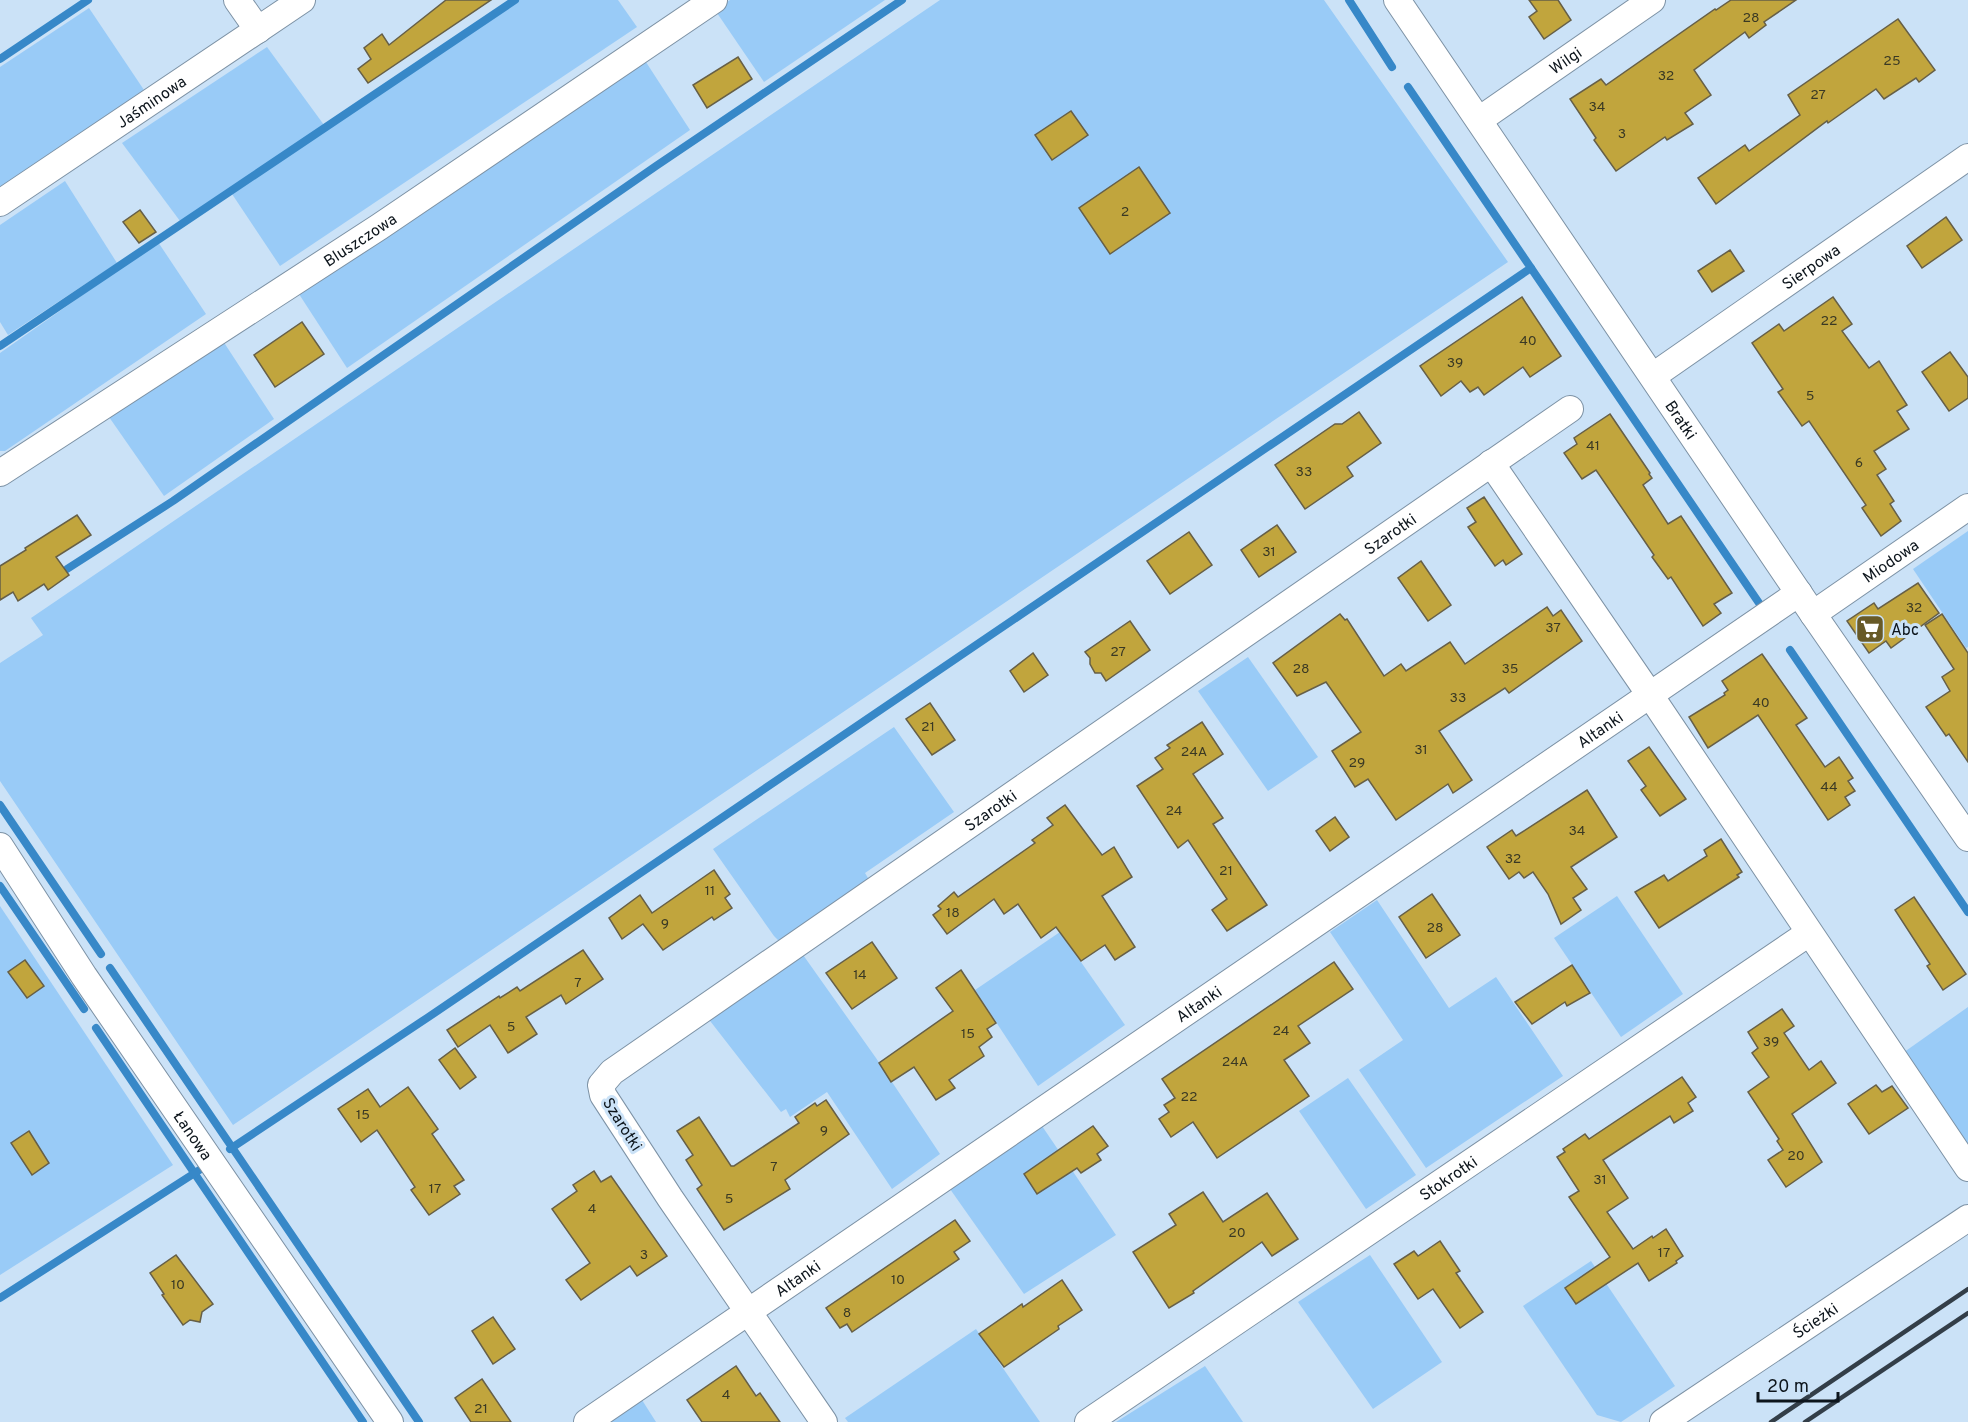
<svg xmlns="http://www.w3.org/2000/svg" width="1968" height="1422" font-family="Overpass,sans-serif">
<rect width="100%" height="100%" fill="#cbe2f7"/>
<g fill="#99cbf7">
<path d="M519,0H618L637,27L280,266L232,194Z"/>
<path d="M730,0H885L764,82L715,10Z"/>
<path d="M940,0H1324L1508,262L233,1125L0,781V663L43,635L31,618Z"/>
<path d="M89,8L146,93L0,191V67Z"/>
<path d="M267,47L324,125L180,221L122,143Z"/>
<path d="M644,59L690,130L347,368L297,291Z"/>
<path d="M65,181L117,263L8,335L0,322V225Z"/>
<path d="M158,242L206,314L5,451H0V353Z"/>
<path d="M223,341L274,419L164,496L109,417Z"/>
<path d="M1968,531V647L1966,648L1913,569Z"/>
<path d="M1248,657L1318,757L1268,791L1198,691Z"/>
<path d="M894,727L954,812L865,873L871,883L783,945L774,936L713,849Z"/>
<path d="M1617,896L1683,994L1621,1037L1554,938Z"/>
<path d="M1377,900L1449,1008L1496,977L1563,1076L1426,1168L1359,1070L1403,1040L1330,932Z"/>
<path d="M0,906L173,1165L0,1275Z"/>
<path d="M1060,932L1125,1025L1038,1086L975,990Z"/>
<path d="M801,952L876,1058L940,1154L892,1189L827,1092L790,1117L786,1109L781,1112L707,1017Z"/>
<path d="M1968,1007V1155L1900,1055Z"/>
<path d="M1348,1078L1416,1175L1366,1209L1299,1111Z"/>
<path d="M1042,1126L1116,1235L1024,1294L950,1189Z"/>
<path d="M1370,1255L1442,1362L1373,1409L1298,1302Z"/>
<path d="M1591,1261L1675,1386L1621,1422L1597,1415L1523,1306Z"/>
<path d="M976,1329L1040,1422H848L845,1418Z"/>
<path d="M1205,1366L1243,1422H1116Z"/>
<path d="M642,1400L656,1422H611Z"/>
</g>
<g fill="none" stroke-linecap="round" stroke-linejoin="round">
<g stroke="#3788c8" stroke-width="8">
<path d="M1349,0L1392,67"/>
<path d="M0,59L88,0"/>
<path d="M1531,268L1759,603"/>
<path d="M0,346L515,0"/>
<path d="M67,569L173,501L656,166L902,0"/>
<path d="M1790,650L1968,912"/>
<path d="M0,805L101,954"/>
<path d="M0,886L84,1009"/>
<path d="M110,968L419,1422"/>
<path d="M96,1028L363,1422"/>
<path d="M230,1149L427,1018L1531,268L1408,87"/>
<path d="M0,1298L201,1169"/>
</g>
</g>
<g fill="#c1a53d" stroke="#665f47" stroke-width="1.5">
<path d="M446,0H491L368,83L358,69L371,59L364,48L382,34L389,45Z"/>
<path d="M1529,0H1558L1571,20L1544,39L1529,17L1537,11Z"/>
<path d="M1731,0H1796L1764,22L1766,25L1749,38L1745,32L1694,70L1711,95L1685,113L1693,124L1667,140L1665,137L1616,171L1594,140L1596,138L1570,99L1601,79L1606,85L1715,9L1716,10Z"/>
<path d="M1898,19L1935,70L1919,82L1916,78L1884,99L1876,89L1828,123L1827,121L1716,204L1698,178L1745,145L1749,151L1800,115L1788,95Z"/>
<path d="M738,57L752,79L707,108L693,85Z"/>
<path d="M1071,111L1088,135L1052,160L1035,135Z"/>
<path d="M1139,167L1170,213L1110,254L1079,208Z"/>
<path d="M140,210L156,232L139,243L123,222Z"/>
<path d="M1946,217L1962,240L1922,268L1907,246Z"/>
<path d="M1730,250L1744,271L1712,292L1698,271Z"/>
<path d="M1522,297L1561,356L1530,377L1523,367L1484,395L1478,387L1470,392L1461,381L1441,396L1420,366Z"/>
<path d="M1833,297L1852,324L1842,331L1869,368L1879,361L1907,405L1897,411L1909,429L1874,451L1886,469L1877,475L1894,501L1890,504L1901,521L1881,536L1862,508L1866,505L1809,421L1802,426L1778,392L1783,389L1752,343L1779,324L1784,331Z"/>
<path d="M302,322L324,354L275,387L254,355Z"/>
<path d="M1950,352L1968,377V398L1949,411L1922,372Z"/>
<path d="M1359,412L1381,443L1347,467L1353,476L1305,509L1275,465L1335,424H1342Z"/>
<path d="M1610,414L1650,473L1649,474L1652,478L1643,485L1668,524L1681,516L1732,593L1714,604L1721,613L1703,626L1671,577L1668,579L1652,557L1654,555L1596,470L1582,479L1564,453L1577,444L1574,438Z"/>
<path d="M1484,497L1522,554L1506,565L1503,560L1495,566L1468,527L1476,522L1467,508Z"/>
<path d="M77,515L91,535L56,557L69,575L48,590L44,584L18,601L13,592L0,600V566L26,550L25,548Z"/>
<path d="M1277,525L1296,552L1259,577L1241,550Z"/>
<path d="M1189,532L1212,565L1170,594L1147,561Z"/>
<path d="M1421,561L1451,605L1428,621L1398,578Z"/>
<path d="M1918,583L1939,613L1891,648L1886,641L1869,653L1847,621L1874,603L1878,609Z"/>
<path d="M1547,607L1553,616L1561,610L1582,641L1509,693L1505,688L1439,731L1472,780L1453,793L1448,784L1396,820L1368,779L1355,787L1332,751L1361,732L1326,682L1297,696L1273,663L1340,614L1345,620L1347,619L1384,676L1401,664L1406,671L1450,642L1465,664Z"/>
<path d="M1942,614L1968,653V762L1949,734L1946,736L1926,707L1950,691L1942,677L1954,669L1925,625Z"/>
<path d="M1130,621L1150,650L1106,681L1101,673H1095L1090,664V658L1085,652Z"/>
<path d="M1033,653L1048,675L1024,692L1010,671Z"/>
<path d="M1762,654L1807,718L1796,725L1825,767L1839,757L1853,778L1848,781L1855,791L1845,797L1850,805L1828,820L1758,715L1708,748L1689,717L1725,695L1724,693L1728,690L1722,681Z"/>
<path d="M930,703L955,740L932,755L906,719Z"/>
<path d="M1202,722L1223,754L1193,774L1223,818L1213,824L1267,905L1227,931L1212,910L1227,899L1188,840L1178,848L1137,786L1163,769L1155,758L1170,748L1167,745Z"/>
<path d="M1649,747L1686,799L1660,816L1641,790L1646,786L1628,761Z"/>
<path d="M1587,790L1617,837L1571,867L1587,889L1573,898L1581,910L1561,924L1548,894L1533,872L1524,878L1519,872L1509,879L1487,847L1512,830L1516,836Z"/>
<path d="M1065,805L1102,855L1114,847L1132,877L1102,896L1135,947L1115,960L1105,945L1081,961L1056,927L1041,938L1018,904L1004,914L994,899L947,934L933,915L941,909L938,906L954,892L958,897L1035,843L1032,840L1053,825L1047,818Z"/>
<path d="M1335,817L1349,837L1330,851L1316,831Z"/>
<path d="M1721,839L1742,872L1737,875L1739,877L1659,928L1635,892L1664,875L1668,881L1707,856L1704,850Z"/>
<path d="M714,870L730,894L725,898L732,908L714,920L712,917L663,950L643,924L622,939L609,918L640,895L652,913Z"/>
<path d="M1432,894L1460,935L1426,958L1399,917Z"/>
<path d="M1914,897L1966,974L1943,990L1927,966L1930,964L1895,910Z"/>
<path d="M872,942L897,978L852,1009L826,973Z"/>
<path d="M583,950L603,979L566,1004L561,995L526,1017L537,1034L508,1053L490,1025L458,1047L447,1030L499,996L500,998L517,987L520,991Z"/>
<path d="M25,960L44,986L27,998L8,972Z"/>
<path d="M1334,962L1353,989L1298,1026L1310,1043L1284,1060L1309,1096L1217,1158L1193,1122L1171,1137L1159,1119L1169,1112L1164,1105L1175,1098L1162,1079Z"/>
<path d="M1572,965L1590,993L1567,1006L1565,1002L1532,1024L1515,1002Z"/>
<path d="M961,970L996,1023L987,1029L992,1037L979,1047L984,1056L949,1080L955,1088L936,1100L914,1067L891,1082L879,1063L953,1011L936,988Z"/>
<path d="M1782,1009L1794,1026L1784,1033L1809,1070L1821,1061L1836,1083L1792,1114L1822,1162L1786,1187L1768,1160L1783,1150L1777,1141L1779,1139L1748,1092L1769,1077L1752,1053L1758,1048L1748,1032Z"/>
<path d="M455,1048L476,1077L460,1089L439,1060Z"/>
<path d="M1682,1077L1696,1097L1688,1103L1693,1111L1674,1123L1670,1116L1603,1160L1628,1198L1607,1212L1633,1249L1652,1236L1653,1238L1666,1229L1683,1256L1676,1261L1677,1263L1649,1281L1638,1263L1576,1304L1565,1288L1610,1257L1569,1197L1579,1191L1557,1157L1565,1152L1563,1149L1585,1134L1589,1139Z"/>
<path d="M1876,1085L1882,1092L1892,1086L1908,1108L1869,1134L1848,1104Z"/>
<path d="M408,1087L438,1129L432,1134L464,1180L454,1186L460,1194L429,1215L411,1190L415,1187L377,1130L361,1142L338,1109L368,1089L380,1107Z"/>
<path d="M826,1100L849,1134L785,1180L790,1189L724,1230L697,1189L702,1185L686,1160L693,1155L677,1131L699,1117L731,1166H734L799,1123L795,1117L815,1103L817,1106Z"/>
<path d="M1093,1126L1108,1146L1097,1154L1101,1160L1081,1173L1077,1168L1037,1194L1024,1174Z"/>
<path d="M29,1131L49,1163L32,1175L11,1143Z"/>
<path d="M594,1171L601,1182L611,1176L667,1256L637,1276L630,1266L581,1300L566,1280L590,1263L552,1209L577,1191L573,1185Z"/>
<path d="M1203,1192L1223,1222L1267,1193L1298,1239L1272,1256L1262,1242L1193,1291L1194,1293L1169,1308L1133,1252L1176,1225L1169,1214Z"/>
<path d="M955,1220L970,1241L954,1252L959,1259L852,1332L847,1324L840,1328L826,1308Z"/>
<path d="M1440,1241L1460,1271L1456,1273L1483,1312L1460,1328L1433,1289L1418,1299L1394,1264L1414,1251L1418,1256Z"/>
<path d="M176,1255L213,1304L202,1312L200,1322L190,1320L183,1325L162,1295L164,1294L150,1273Z"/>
<path d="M1062,1280L1082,1310L1058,1326L1059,1329L1004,1367L979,1334L1022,1304L1023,1307Z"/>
<path d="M493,1317L515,1349L493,1364L472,1331Z"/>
<path d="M736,1366L756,1396L760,1393L780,1422H702L687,1400Z"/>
<path d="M482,1379L511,1422H471L455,1398Z"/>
</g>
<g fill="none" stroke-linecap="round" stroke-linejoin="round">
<g stroke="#7d92a5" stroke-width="28">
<g id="street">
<path d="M237,0L258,30"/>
<path id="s1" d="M1397,0L1813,614L1968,838"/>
<path id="s2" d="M1479,120L1652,0"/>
<path id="s3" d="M0,203L302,0"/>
<path id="s4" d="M1653,376L1968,157"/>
<path d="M1491,463L1650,695L1968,1168"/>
<path id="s5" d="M0,473L379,227L714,0"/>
<path id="s6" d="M1813,614L1968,507"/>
<path id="s7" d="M0,846L84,976L390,1422"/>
<path id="s8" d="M587,1422L1799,593"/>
<path id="s9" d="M824,1422L670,1198L603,1095L601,1085L612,1072L1570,409"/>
<path id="s10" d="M1088,1422L1809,933"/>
<path id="s11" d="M1663,1422L1968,1218"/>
</g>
</g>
<use href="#street" stroke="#fff" stroke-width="26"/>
<g stroke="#333e48" stroke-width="4.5">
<path d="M1771,1422L1968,1289"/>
<path d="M1805,1422L1968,1313"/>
</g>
</g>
<defs>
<g id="supermarket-square" transform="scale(1.5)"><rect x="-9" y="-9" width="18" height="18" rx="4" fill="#685a27" stroke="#cbe2f7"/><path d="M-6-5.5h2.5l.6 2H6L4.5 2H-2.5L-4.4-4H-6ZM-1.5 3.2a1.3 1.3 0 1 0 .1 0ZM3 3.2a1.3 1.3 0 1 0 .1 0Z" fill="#fff"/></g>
</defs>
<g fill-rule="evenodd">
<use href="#supermarket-square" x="1870" y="629"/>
</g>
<g text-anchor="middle" stroke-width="6" stroke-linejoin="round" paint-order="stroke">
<g font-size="14" fill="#3a3924">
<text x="1751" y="22">28</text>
<text x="1892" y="65">25</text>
<text x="1666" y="80">32</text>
<text x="1818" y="99">27</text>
<text x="1597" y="111">34</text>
<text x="1622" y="138">3</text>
<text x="1125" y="216">2</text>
<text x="1829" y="325">22</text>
<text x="1528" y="345">40</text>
<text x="1455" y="367">39</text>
<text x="1810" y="400">5</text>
<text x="1593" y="450">41</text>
<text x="1859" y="467">6</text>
<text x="1304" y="476">33</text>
<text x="1269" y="556">31</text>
<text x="1914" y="612">32</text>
<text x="1553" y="632">37</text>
<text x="1118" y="656">27</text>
<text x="1301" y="673">28</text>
<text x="1510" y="673">35</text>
<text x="1458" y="702">33</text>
<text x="1761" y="707">40</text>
<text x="928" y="731">21</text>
<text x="1421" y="754">31</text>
<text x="1194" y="756">24A</text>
<text x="1357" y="767">29</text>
<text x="1829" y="791">44</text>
<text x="1174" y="815">24</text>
<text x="1577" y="835">34</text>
<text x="1513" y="863">32</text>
<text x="1226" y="875">21</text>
<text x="710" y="895">11</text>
<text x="953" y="917">18</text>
<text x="665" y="928">9</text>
<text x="1435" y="932">28</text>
<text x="860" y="979">14</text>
<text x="578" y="987">7</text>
<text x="511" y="1031">5</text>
<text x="1281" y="1035">24</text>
<text x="968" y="1038">15</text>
<text x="1771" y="1046">39</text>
<text x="1235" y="1066">24A</text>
<text x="1189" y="1101">22</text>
<text x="363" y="1119">15</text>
<text x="824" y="1135">9</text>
<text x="1796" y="1160">20</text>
<text x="774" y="1171">7</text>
<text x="1600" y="1184">31</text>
<text x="435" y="1193">17</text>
<text x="729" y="1203">5</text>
<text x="592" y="1213">4</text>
<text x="1237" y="1237">20</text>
<text x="1664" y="1257">17</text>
<text x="644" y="1259">3</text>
<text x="898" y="1284">10</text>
<text x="178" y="1289">10</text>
<text x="847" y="1317">8</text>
<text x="726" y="1399">4</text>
<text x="481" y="1413">21</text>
</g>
<g font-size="16" fill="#0d151c" stroke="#cbe2f7">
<text dy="6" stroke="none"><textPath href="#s2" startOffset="105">Wilgi</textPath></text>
<text dy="6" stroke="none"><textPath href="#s3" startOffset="182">Jaśminowa</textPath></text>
<text dy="6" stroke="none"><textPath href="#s5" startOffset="429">Bluszczowa</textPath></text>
<text dy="6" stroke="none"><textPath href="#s4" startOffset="192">Sierpowa</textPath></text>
<text dy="6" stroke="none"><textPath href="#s1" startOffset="507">Bratki</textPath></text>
<text dy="6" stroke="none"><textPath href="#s9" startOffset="1368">Szarotki</textPath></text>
<text dy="6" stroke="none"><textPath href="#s6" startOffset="94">Miodowa</textPath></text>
<text dy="6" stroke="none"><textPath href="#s8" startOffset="1227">Altanki</textPath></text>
<text dy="6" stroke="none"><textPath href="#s9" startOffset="882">Szarotki</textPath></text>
<text dy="6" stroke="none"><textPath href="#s8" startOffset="741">Altanki</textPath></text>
<text transform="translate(623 1124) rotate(58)" y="6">Szarotki</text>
<text dy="6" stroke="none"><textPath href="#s7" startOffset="348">Łanowa</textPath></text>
<text dy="6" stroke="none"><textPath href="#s10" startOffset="435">Stokrotki</textPath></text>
<text dy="6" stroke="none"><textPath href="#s8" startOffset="255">Altanki</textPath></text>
<text dy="6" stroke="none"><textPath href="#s11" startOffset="183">Ścieżki</textPath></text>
</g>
<g font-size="16" fill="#0d151c" stroke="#cbe2f7" text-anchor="start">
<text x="1891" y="635">Abc</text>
</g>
</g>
<path d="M1758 1392v9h80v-9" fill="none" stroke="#0d151c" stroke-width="3"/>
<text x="1767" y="1392" font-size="18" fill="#0d151c" stroke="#cbe2f7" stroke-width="4.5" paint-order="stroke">20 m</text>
</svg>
